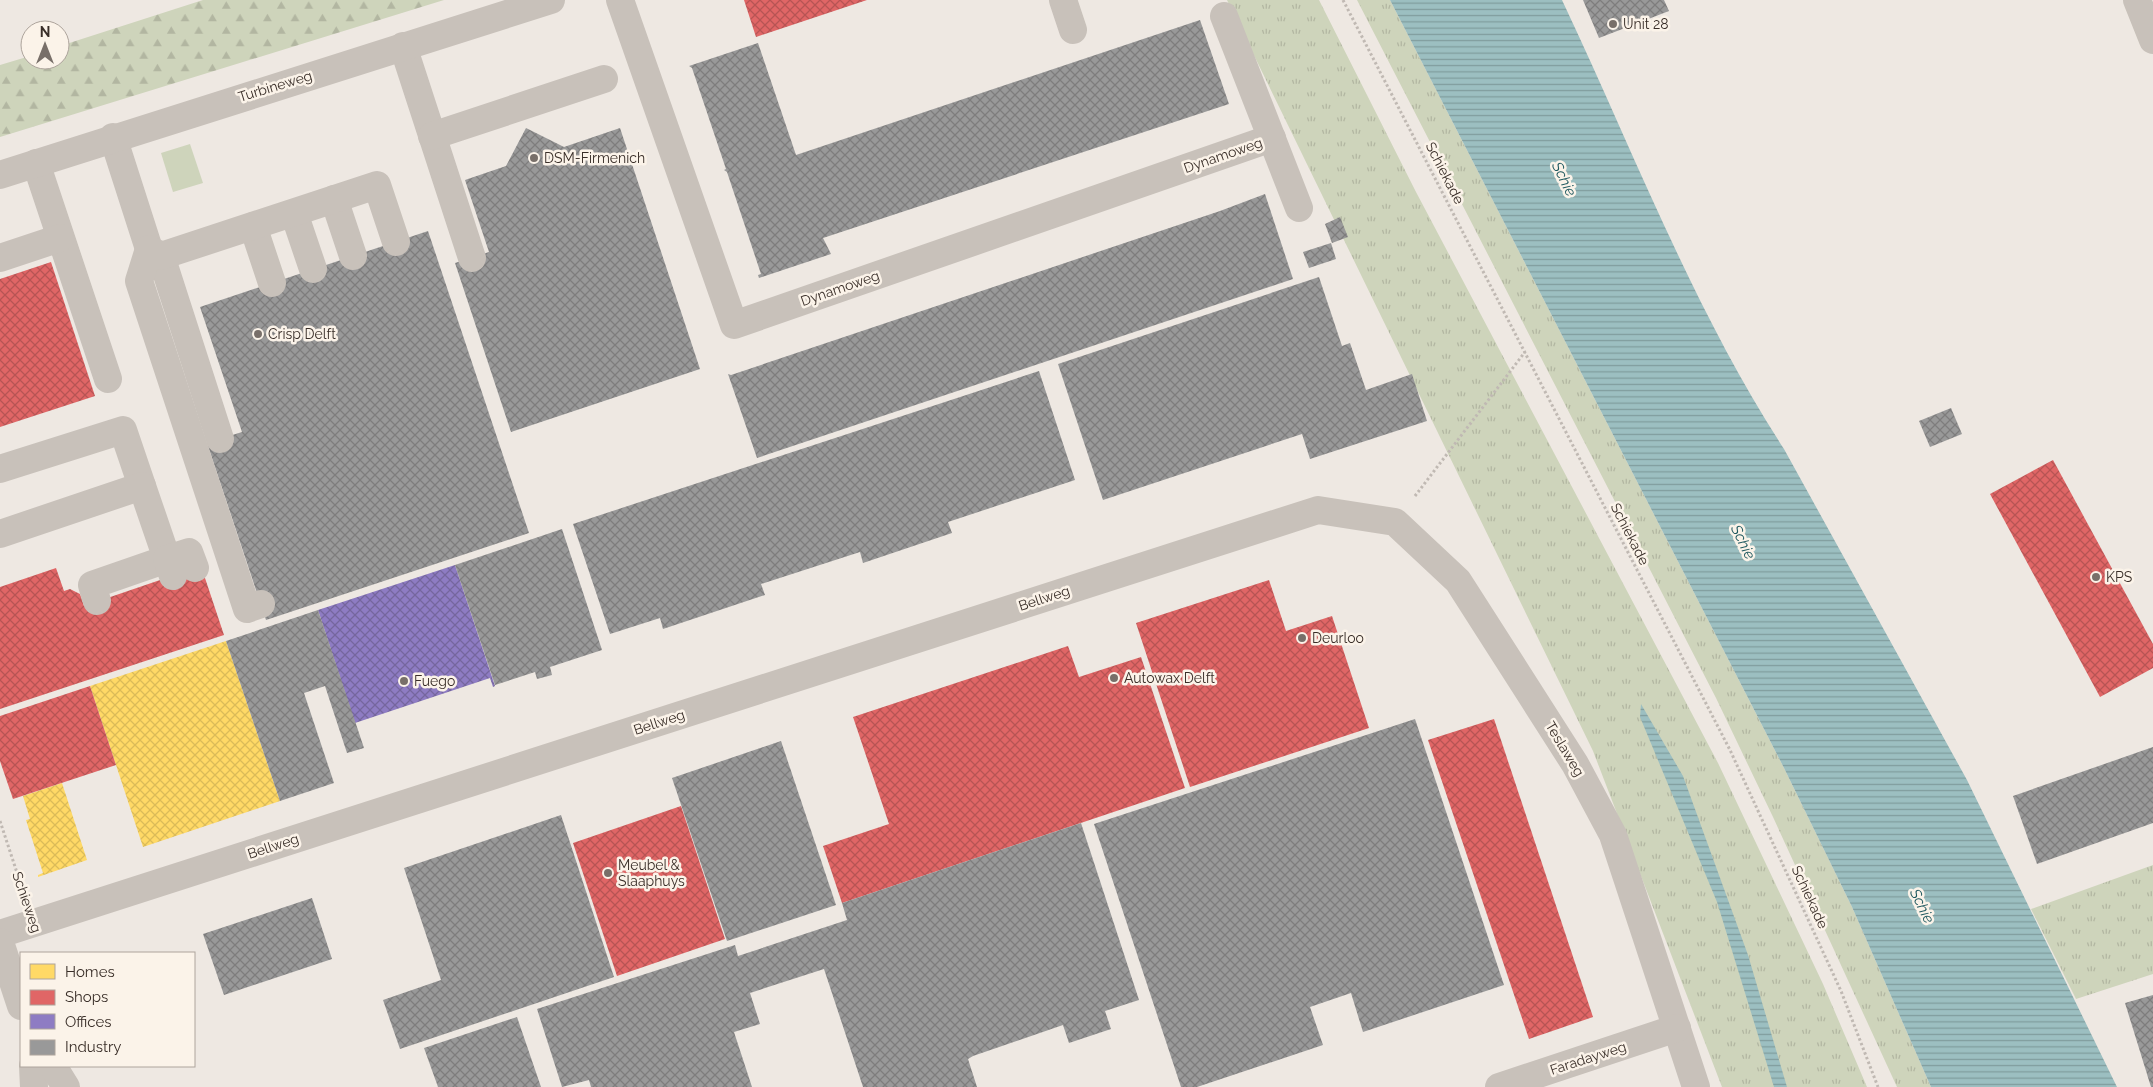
<svg xmlns="http://www.w3.org/2000/svg" width="2153" height="1087" font-family="Raleway,sans-serif">
<defs>
<pattern id="grass-tufts" width="24" height="20" patternUnits="userSpaceOnUse" patternTransform="scale(1.25)"><rect width="24" height="20" fill="#ced4bb"/><path d="M3 7l-1-3M5 7V3M7 7l1-3M15 17l-1-3M17 17v-4M19 17l1-3" fill="none" stroke="#b2b6a1"/></pattern>
<pattern id="forest-firs" width="22" height="20" patternUnits="userSpaceOnUse" patternTransform="scale(1.25)"><rect width="22" height="20" fill="#ced4bb"/><path d="M5 1l3.5 6h-7zM16 11l3.5 6h-7z" fill="#b2b6a1"/></pattern>
<pattern id="water-rules" width="6" height="5" patternUnits="userSpaceOnUse" patternTransform="scale(1.25)"><rect width="6" height="5" fill="#9cbfc1"/><path d="M0 2.5h6" fill="none" stroke="#809c9d"/></pattern>
<pattern id="homes-cross-hatch" width="8" height="8" patternUnits="userSpaceOnUse" patternTransform="scale(1.25)"><rect width="8" height="8" fill="#ffd966"/><path d="M0 0l8 8M0 8l8-8" fill="none" stroke="#dbbb58"/></pattern>
<pattern id="shops-cross-hatch" width="8" height="8" patternUnits="userSpaceOnUse" patternTransform="scale(1.25)"><rect width="8" height="8" fill="#e06666"/><path d="M0 0l8 8M0 8l8-8" fill="none" stroke="#b75454"/></pattern>
<pattern id="offices-cross-hatch" width="8" height="8" patternUnits="userSpaceOnUse" patternTransform="scale(1.25)"><rect width="8" height="8" fill="#8e7cc3"/><path d="M0 0l8 8M0 8l8-8" fill="none" stroke="#75669e"/></pattern>
<pattern id="industry-cross-hatch" width="8" height="8" patternUnits="userSpaceOnUse" patternTransform="scale(1.25)"><rect width="8" height="8" fill="#999"/><path d="M0 0l8 8M0 8l8-8" fill="none" stroke="#7e7d7d"/></pattern>
</defs>
<rect width="100%" height="100%" fill="#eee8e2"/>
<g fill="url(#grass-tufts)">
<path d="M1227,0H1319L1416,192L1718,763L1823,984L1867,1087H1722L1593,751Z"/>
<path d="M1357,0H1390L1784,768L1852,907L1931,1087H1897L1773,817L1716,698Z"/>
<path d="M2153,865V974L2076,999L2031,909Z"/>
</g>
<path fill="url(#forest-firs)" d="M203,0H444L0,137V65L30,56V60H60V46Z"/>
<path fill="#ced4bb" d="M190,144L203,183L173,192L161,153Z"/>
<g fill="url(#water-rules)">
<path d="M1390,0H1562C1633,150 1693,309 1784,449L1967,780L2117,1087H1931L1852,907L1784,768Z"/>
<path d="M1641,704L1683,776L1748,955L1787,1087H1774L1717,902L1640,717Z"/>
</g>
<g fill="url(#homes-cross-hatch)">
<path d="M226,641L280,801L143,847L90,686Z"/>
<path d="M62,783L87,860L38,877V875L43,873L26,820L30,819L23,796Z"/>
</g>
<g fill="url(#shops-cross-hatch)">
<path d="M744,0H867L756,37Z"/>
<path d="M51,262L95,396L0,427V279Z"/>
<path d="M2053,460L2153,644V668L2100,697L1990,494Z"/>
<path d="M201,566L224,635L0,709V587L56,568L64,591L70,589L80,594L84,606Z"/>
<path d="M1269,580L1286,631L1332,616L1369,728L1190,787L1136,623Z"/>
<path d="M1068,646L1079,677L1141,657L1185,788L842,903L823,846L889,824L853,717Z"/>
<path d="M90,686L116,765L13,799L0,761V716Z"/>
<path d="M1494,719L1593,1017L1529,1039L1428,740Z"/>
<path d="M681,806L725,939L617,976L573,843Z"/>
</g>
<path fill="url(#offices-cross-hatch)" d="M455,565L495,686L493,687L490,678L355,723L318,610Z"/>
<g fill="url(#industry-cross-hatch)">
<path d="M1583,0H1664L1669,11L1599,38Z"/>
<path d="M1200,20L1229,104L823,238L831,254L759,278L758,275L761,274L727,172L724,170L726,169L692,68L689,66L758,43L796,155Z"/>
<path d="M526,128L564,147L620,128L700,369L511,432L455,263L489,252L465,180L506,166Z"/>
<path d="M1265,194L1293,279L757,458L728,374L731,375L1220,211Z"/>
<path d="M1340,217L1348,237L1332,243L1325,224Z"/>
<path d="M428,231L529,533L266,620L207,443L242,432L200,307Z"/>
<path d="M1331,243L1336,259L1309,268L1303,252Z"/>
<path d="M1319,277L1342,346L1350,343L1366,390L1412,374L1427,421L1310,459L1302,434L1103,500L1058,364Z"/>
<path d="M1039,371L1075,480L948,522L952,533L863,563L860,552L761,584L765,595L663,629L660,618L610,634L573,524Z"/>
<path d="M1951,408L1962,434L1930,447L1919,421Z"/>
<path d="M562,529L602,650L550,667L552,675L537,679L535,672L495,685L455,565Z"/>
<path d="M318,610L364,748L347,753L325,686L304,693L334,783L280,801L226,641Z"/>
<path d="M1415,719L1504,985L1363,1032L1351,993L1310,1007L1323,1045L1197,1087H1181L1094,824Z"/>
<path d="M781,741L836,905L727,941L672,778Z"/>
<path d="M2153,747V823L2037,864L2013,796Z"/>
<path d="M561,815L614,977L400,1049L383,1000L441,980L404,868Z"/>
<path d="M1081,823L1139,1000L1105,1011L1111,1029L1069,1043L1063,1025L973,1056L968,1059L977,1087H863L824,969L750,993L760,1024L734,1032L752,1087H591L589,1080L562,1087L537,1009L735,945L738,956L847,920L842,903Z"/>
<path d="M312,898L332,959L224,995L203,934Z"/>
<path d="M2153,995V1087H2151L2125,1003Z"/>
<path d="M517,1017L541,1087H438L424,1048Z"/>
</g>
<g fill="none" stroke-linecap="round" stroke-linejoin="round">
<g stroke="#c0b9b3" stroke-width="3" stroke-dasharray="2.5 2.5" stroke-linecap="butt">
<path d="M1343,0L1730,750L1841,991L1878,1087"/>
<path d="M1415,496L1525,352"/>
<path d="M0,821L23,891"/>
</g>
<g stroke="#c8c1ba" stroke-width="28">
<path d="M620,0L734,325L1272,138"/>
<path d="M1063,0L1073,30"/>
<path d="M2137,0L2153,40"/>
<path d="M1224,16L1299,208"/>
<path d="M403,46L472,258"/>
<path d="M432,136L604,79"/>
<path d="M113,137L149,249"/>
<path d="M36,163L108,379"/>
<path d="M0,175L551,0"/>
<path d="M334,199L353,256"/>
<path d="M294,213L313,269"/>
<path d="M253,226L272,283"/>
<path d="M161,256L220,439"/>
<path d="M0,258L60,238"/>
<path d="M0,469L123,430L142,486"/>
<path d="M0,534L142,486L167,559L92,585L97,601"/>
<path d="M173,576L167,559L189,552L195,568"/>
<path d="M261,604L247,609L139,281L149,249L161,256L377,185L396,242"/>
<path d="M0,934L1318,510L1395,522L1458,581L1575,764L1613,835L1696,1087"/>
<path d="M0,942L21,1006"/>
<path d="M33,1066L34,1087"/>
<path d="M53,1066L66,1087"/>
<path d="M1499,1087L1677,1028"/>
</g>
</g>
<g fill="#786f69" stroke="#fbf3e9" stroke-width="2">
<circle cx="1613" cy="24" r="5"/>
<circle cx="534" cy="158" r="5"/>
<circle cx="258" cy="334" r="5"/>
<circle cx="2096" cy="577" r="5"/>
<circle cx="1302" cy="638" r="5"/>
<circle cx="1114" cy="678" r="5"/>
<circle cx="404" cy="681" r="5"/>
<circle cx="608" cy="873" r="5"/>
</g>
<g text-anchor="middle" stroke-width="5" stroke-linejoin="round" paint-order="stroke">
<g font-size="14" fill="#392e28" stroke="#fbf3e9" text-anchor="start">
<text x="1623" y="29">Unit 28</text>
<text x="544" y="163">DSM-Firmenich</text>
<text x="268" y="339">Crisp Delft</text>
<text x="2106" y="582">KPS</text>
<text x="1312" y="643">Deurloo</text>
<text x="1124" y="683">Autowax Delft</text>
<text x="414" y="686">Fuego</text>
<text x="618" y="870">Meubel &amp;<tspan x="618" dy="16">Slaaphuys</tspan></text>
</g>
<g font-size="14" fill="#392e28" stroke="#fbf3e9">
<text transform="translate(275 86) rotate(-17)" y="5">Turbineweg</text>
<text transform="translate(1223 155) rotate(-19)" y="5">Dynamoweg</text>
<text transform="translate(1445 173) rotate(63)" y="5">Schiekade</text>
<text transform="translate(840 288) rotate(-19)" y="5">Dynamoweg</text>
<text transform="translate(1630 534) rotate(63)" y="5">Schiekade</text>
<text transform="translate(1044 598) rotate(-18)" y="5">Bellweg</text>
<text transform="translate(659 722) rotate(-18)" y="5">Bellweg</text>
<text transform="translate(1565 749) rotate(59)" y="5">Teslaweg</text>
<text transform="translate(273 846) rotate(-18)" y="5">Bellweg</text>
<text transform="translate(1810 897) rotate(65)" y="5">Schiekade</text>
<text transform="translate(27 902) rotate(71)" y="5">Schieweg</text>
<text transform="translate(1588 1058) rotate(-18)" y="5">Faradayweg</text>
</g>
<g font-size="15" font-style="italic" fill="#1b565d" stroke="#fbf3e9">
<text transform="translate(1564 179) rotate(64)" y="5">Schie</text>
<text transform="translate(1743 542) rotate(64)" y="5">Schie</text>
<text transform="translate(1922 906) rotate(64)" y="5">Schie</text>
</g>
</g>
<rect x="20" y="952" width="175" height="115" fill="#fbf3e9" stroke="#ada49c"/>
<rect x="30" y="964" width="25" height="15" fill="#ffd966" stroke="#ada49c"/>
<text x="65" y="977" font-size="15" fill="#392e28">Homes</text>
<rect x="30" y="990" width="25" height="15" fill="#e06666" stroke="#ada49c"/>
<text x="65" y="1002" font-size="15" fill="#392e28">Shops</text>
<rect x="30" y="1014" width="25" height="15" fill="#8e7cc3" stroke="#ada49c"/>
<text x="65" y="1027" font-size="15" fill="#392e28">Offices</text>
<rect x="30" y="1040" width="25" height="15" fill="#999999" stroke="#ada49c"/>
<text x="65" y="1052" font-size="15" fill="#392e28">Industry</text>
<g transform="translate(45 45)"><circle r="24" fill="#fbf3e9" stroke="#ada49c"/>
<path d="M0-4L9 19L0 12L-9 19Z" fill="#786f69"/>
<text y="-8" font-size="14" font-weight="bold" text-anchor="middle" fill="#392e28">N</text>
</g>
</svg>
